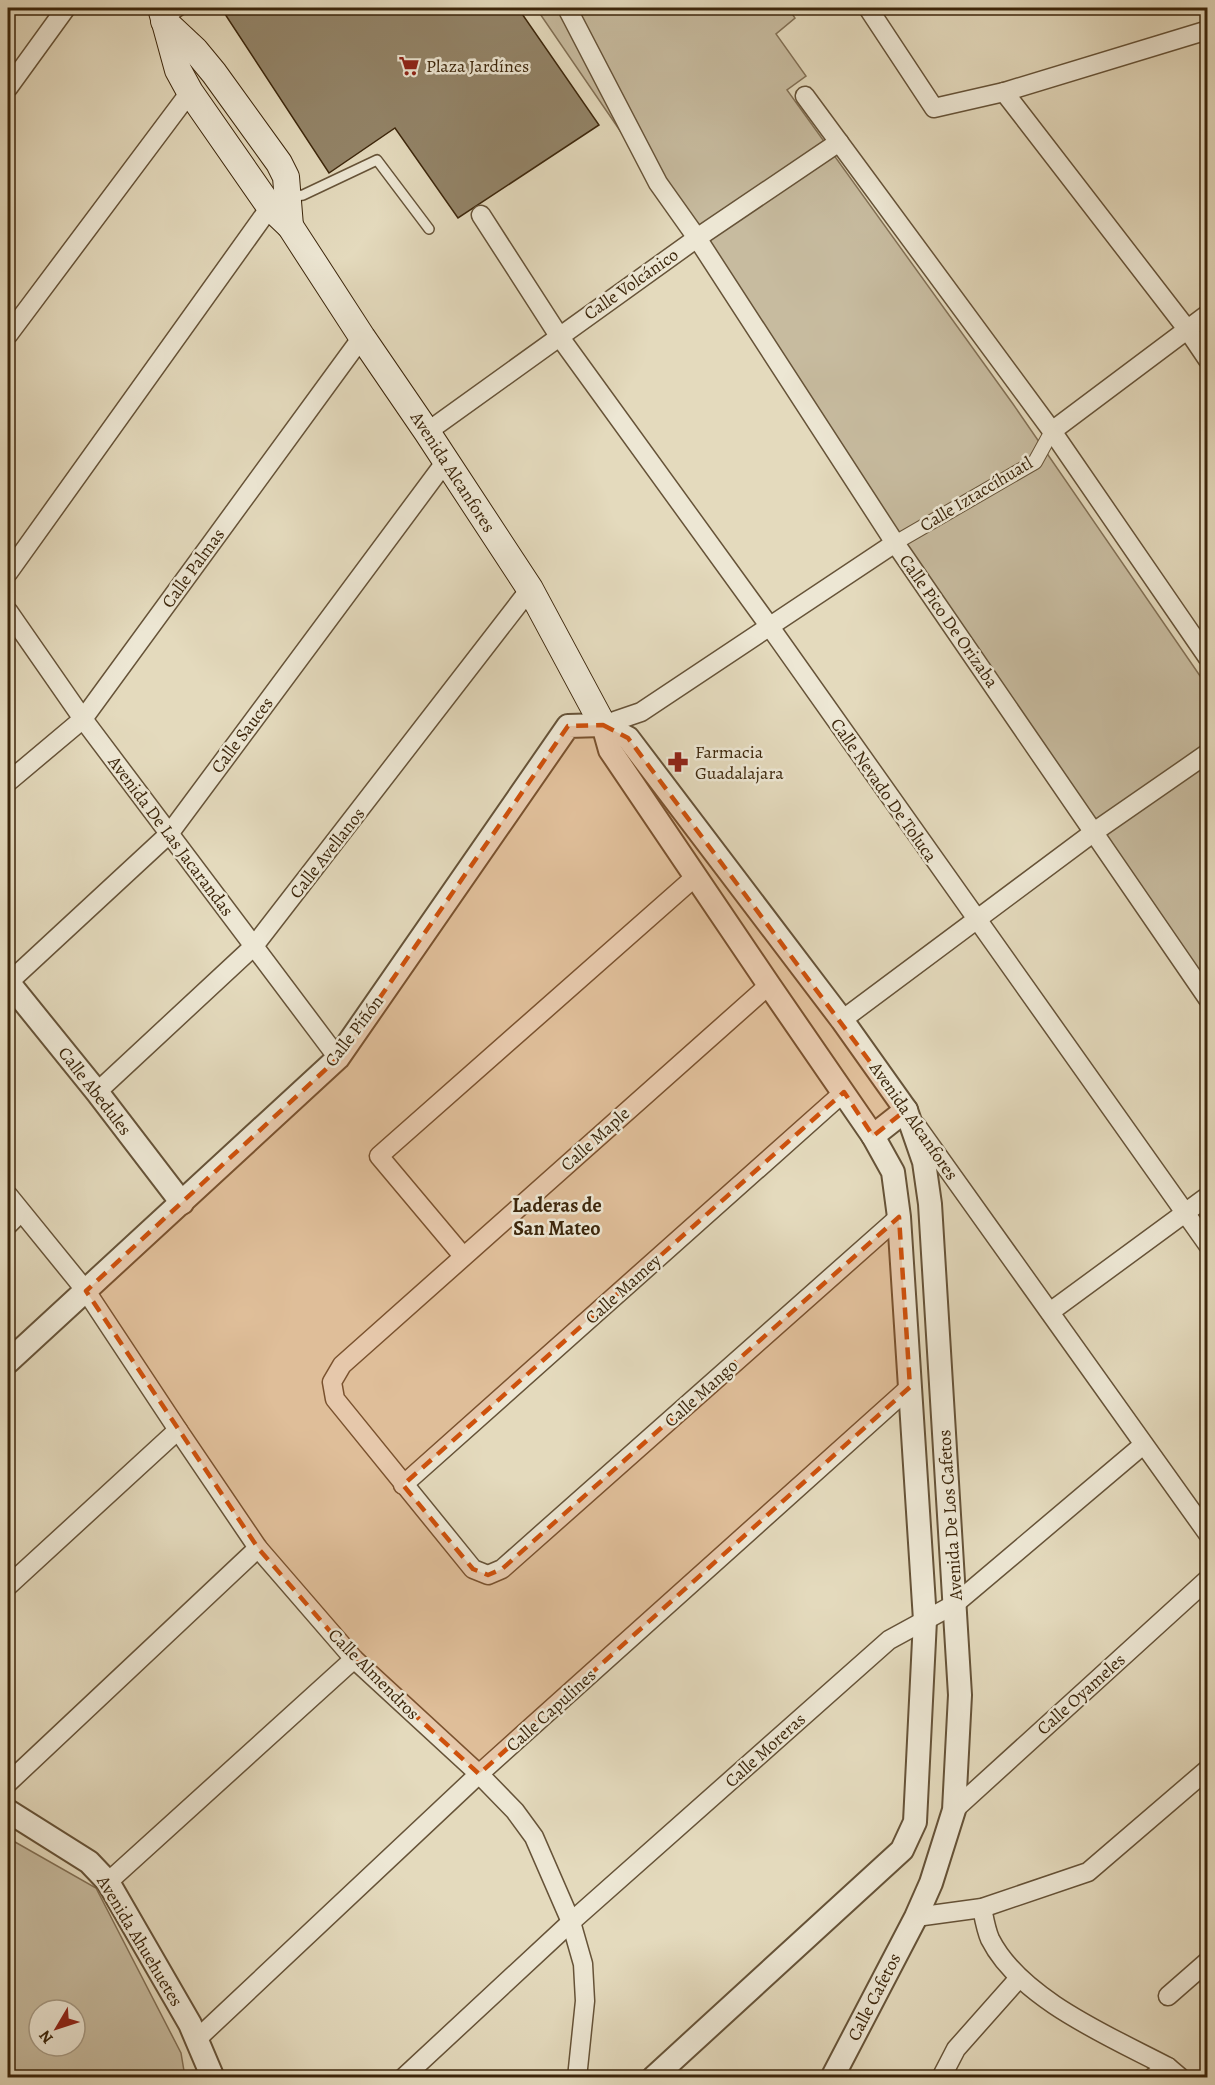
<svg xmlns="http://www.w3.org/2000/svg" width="1215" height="2085" font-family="Alegreya,serif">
<rect width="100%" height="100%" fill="#e4dabd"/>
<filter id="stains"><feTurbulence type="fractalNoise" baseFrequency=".00333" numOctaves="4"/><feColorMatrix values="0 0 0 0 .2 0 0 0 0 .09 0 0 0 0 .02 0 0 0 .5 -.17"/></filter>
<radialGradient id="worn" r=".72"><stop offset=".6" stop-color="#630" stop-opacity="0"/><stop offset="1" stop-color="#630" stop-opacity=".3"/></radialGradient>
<g fill="#c7bb9f" stroke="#827055" stroke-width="1.5" fill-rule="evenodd">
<path d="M536,8H788L795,18L776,34L806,76L787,90L1013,404L1207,686V988Z"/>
<path d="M8,1838L96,1888L181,2053L185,2077H8ZM39,2010H75V2046H39Z"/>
</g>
<path fill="#938468" stroke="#3c260b" stroke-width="1.5" d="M221,8H518L599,125L458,218L395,128L329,173Z"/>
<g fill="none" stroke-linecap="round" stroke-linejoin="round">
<g stroke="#665338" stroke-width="12">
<g id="service">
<path d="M166,20L184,8"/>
<path d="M290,197L303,195L377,160L429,229"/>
</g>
</g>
<g stroke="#665338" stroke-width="16">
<path id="pedestrian" d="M895,543L1035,462L1052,431"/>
</g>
<g stroke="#665338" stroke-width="21">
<g id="minor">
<path d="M567,8L658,183L697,238L895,543L1208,999"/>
<path d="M868,8L934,108L1004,92L1208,30"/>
<path d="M8,88L66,8"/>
<path d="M1004,92L1187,329L1208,360"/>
<path d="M805,96L1052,431L1208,658"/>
<path d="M481,215L559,336L770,627L1208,1245"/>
<path d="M8,335L190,92"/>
<path d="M1052,431L1208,314"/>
<path d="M427,432L697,238L839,142"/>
<path d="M8,573L270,207L279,203"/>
<path d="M8,611L83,719L338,1058"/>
<path d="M603,725L641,712L895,543"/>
<path d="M8,782L83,719L362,337"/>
<path d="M8,983L169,834L446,461"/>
<path d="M769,985L342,1365L332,1382L335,1399L473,1569L488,1575L502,1569L899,1217"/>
<path d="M842,1020L1094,832L1208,753"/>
<path d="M97,1092L254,946L530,589"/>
<path d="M916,1125L1208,1534"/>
<path d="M8,1195L86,1291L178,1430L258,1548L354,1659L479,1774L515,1811L534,1837L571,1922L583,1964L585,2001L577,2078"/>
<path d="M8,1225L21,1212"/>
<path d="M463,1256L379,1156L695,877"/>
<path d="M1050,1312L1208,1196"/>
<path d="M403,1485L844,1092"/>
<path d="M8,1586L178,1430"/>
<path d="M8,1783L258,1548"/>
<path d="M954,1810L1208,1579"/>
<path d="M108,1882L354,1659"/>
<path d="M982,1908C984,1918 986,1930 990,1939C1020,1999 1111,2037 1168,2067L1181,2078"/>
<path d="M916,1917L982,1908L1088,1872L1208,1769"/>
<path d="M1168,1996L1208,1961"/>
<path d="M197,2039L479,1774L910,1387"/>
<path d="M403,2078L571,1922L889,1640L955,1604L1143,1445"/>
<path d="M941,2078L956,2049L1019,1978"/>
<path d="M1152,2078L1168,2067"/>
</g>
</g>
<g stroke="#665338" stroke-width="26">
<g id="tertiary">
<path d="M603,725L610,750L769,985L873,1136L893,1172L899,1217L925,1620L915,1822L902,1850L653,2078"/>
<path d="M603,725L628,738L842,1020L906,1110L924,1162L930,1204L960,1695L954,1810L931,1883L916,1917L832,2078"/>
<path d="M8,982L97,1092L182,1203"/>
<path d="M873,1136L906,1110"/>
<path d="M8,1362L338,1058L568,726L603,725"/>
<path d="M8,1811L89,1862L108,1882L190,2024L213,2078"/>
</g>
</g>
<g stroke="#3c260b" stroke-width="28">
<g id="secondary">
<path d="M161,8L178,70L190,92L270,207L290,226L362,337L427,432L530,589L603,725"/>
<path d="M164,21L195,50L214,73L279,163L286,177L290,226"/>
</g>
</g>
<use href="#service" stroke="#ede7d4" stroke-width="9"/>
<use href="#pedestrian" stroke="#ede7d4" stroke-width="14"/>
<use href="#minor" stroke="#ede7d4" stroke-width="18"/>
<use href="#tertiary" stroke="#ede7d4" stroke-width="22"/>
<use href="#secondary" stroke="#ede7d4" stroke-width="26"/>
</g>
<path fill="#ce510c" fill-opacity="0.2" stroke="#ce510c" stroke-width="4.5" stroke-dasharray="12 8" stroke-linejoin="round" d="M603,725L628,738L906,1110L873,1136L844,1092L403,1485L473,1569L488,1575L502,1569L899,1217L910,1387L479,1774L354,1659L258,1548L86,1291L338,1058L568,726Z"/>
<defs>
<g id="supermarket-bare" transform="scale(1.62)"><path d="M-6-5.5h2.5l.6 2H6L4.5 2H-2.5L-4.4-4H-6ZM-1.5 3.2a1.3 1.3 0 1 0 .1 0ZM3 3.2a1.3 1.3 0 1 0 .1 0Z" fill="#8f2418" stroke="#ede7d4" stroke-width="2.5" paint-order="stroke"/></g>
<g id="pharmacy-bare" transform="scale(1.62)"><path d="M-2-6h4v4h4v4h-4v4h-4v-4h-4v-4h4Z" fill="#8f2418" stroke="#ede7d4" stroke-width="2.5" paint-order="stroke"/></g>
</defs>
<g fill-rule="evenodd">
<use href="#supermarket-bare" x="409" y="66"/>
<use href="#pharmacy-bare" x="678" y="762"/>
</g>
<g text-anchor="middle" stroke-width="5" stroke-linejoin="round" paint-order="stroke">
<g font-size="18" fill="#3c260b" stroke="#ede7d4" text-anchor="start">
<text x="426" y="72">Plaza Jardínes</text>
<text x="695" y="758">Farmacia<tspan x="695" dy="21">Guadalajara</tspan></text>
</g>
<g font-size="18" fill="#3c260b" stroke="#ede7d4">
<text transform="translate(631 284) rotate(-35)" y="6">Calle Volcánico</text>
<text transform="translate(453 472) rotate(57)" y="6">Avenida Alcanfores</text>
<text transform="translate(976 494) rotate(-31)" y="6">Calle Iztaccíhuatl</text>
<text transform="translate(193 568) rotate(-54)" y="6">Calle Palmas</text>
<text transform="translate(949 621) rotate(55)" y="6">Calle Pico De Orizaba</text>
<text transform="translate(242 735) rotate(-53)" y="6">Calle Sauces</text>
<text transform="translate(884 790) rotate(55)" y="6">Calle Nevado De Toluca</text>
<text transform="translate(171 836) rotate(53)" y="6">Avenida De Las Jacarandas</text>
<text transform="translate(327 853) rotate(-52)" y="6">Calle Avellanos</text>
<text transform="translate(354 1031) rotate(-53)" y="6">Calle Piñón</text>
<text transform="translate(95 1091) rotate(52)" y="6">Calle Abedules</text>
<text transform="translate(914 1121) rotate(55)" y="6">Avenida Alcanfores</text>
<text transform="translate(595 1139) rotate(-42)" y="6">Calle Maple</text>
<text transform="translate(623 1289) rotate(-42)" y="6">Calle Mamey</text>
<text transform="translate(701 1393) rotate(-42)" y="6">Calle Mango</text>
<text transform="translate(950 1515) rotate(-94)" y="6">Avenida De Los Cafetos</text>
<text transform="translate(374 1674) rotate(45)" y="6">Calle Almendros</text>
<text transform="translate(1081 1694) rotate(-42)" y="6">Calle Oyameles</text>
<text transform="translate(551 1710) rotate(-42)" y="6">Calle Capulines</text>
<text transform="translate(765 1750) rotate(-42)" y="6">Calle Moreras</text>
<text transform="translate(140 1941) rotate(59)" y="6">Avenida Ahuehuetes</text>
<text transform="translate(874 1997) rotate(-63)" y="6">Calle Cafetos</text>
</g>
<g font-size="20" font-weight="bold" fill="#3c260b" stroke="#ede7d4">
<text x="557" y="1212">Laderas de<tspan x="557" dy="23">San Mateo</tspan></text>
</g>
</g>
<rect width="1215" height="2085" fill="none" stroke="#e4dabd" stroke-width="30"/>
<rect x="9" y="9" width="1197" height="2067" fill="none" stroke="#3c260b" stroke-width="3"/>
<rect x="15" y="15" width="1185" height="2055" fill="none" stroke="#3c260b" stroke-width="1.5"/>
<g transform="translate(57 2028) rotate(231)"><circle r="28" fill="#ede7d4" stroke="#a69a84" stroke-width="1.5"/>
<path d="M0-4.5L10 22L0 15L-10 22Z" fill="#8f2418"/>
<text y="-9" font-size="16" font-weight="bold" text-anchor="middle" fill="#3c260b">N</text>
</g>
<rect width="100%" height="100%" filter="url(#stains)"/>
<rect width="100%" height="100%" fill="url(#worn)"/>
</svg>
